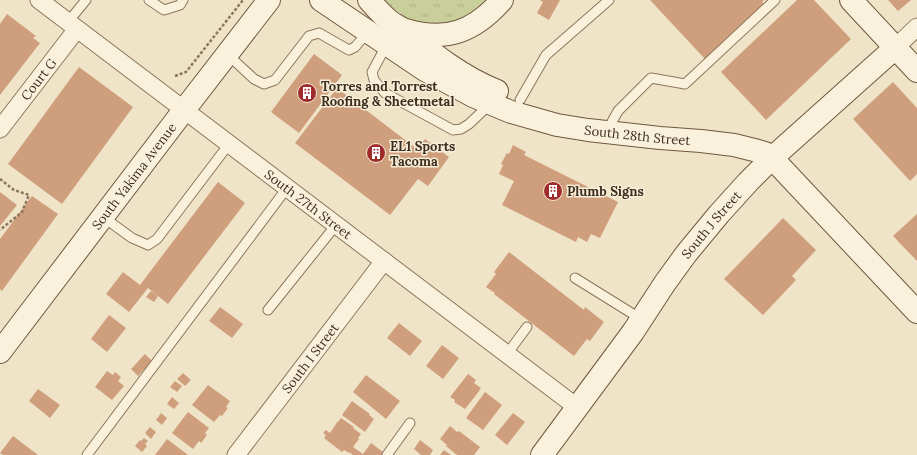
<svg xmlns="http://www.w3.org/2000/svg" width="917" height="455" font-family="Lora,serif">
<defs>
<pattern id="grass-tufts" width="24" height="20" patternUnits="userSpaceOnUse"><rect width="24" height="20" fill="#c9cf9b"/><path d="M3 7l-1-3M5 7V3M7 7l1-3M15 17l-1-3M17 17v-4M19 17l1-3" fill="none" stroke="#aeb285"/></pattern>
</defs>
<rect width="100%" height="100%" fill="#f0e4c8"/>
<path fill="url(#grass-tufts)" d="M385,0H486L477,12L457,23L434,24L409,20L388,4Z"/>
<g fill="#cf9f7d">
<path d="M540,0H560L549,20L537,13L543,2Z"/>
<path d="M650,0H764L762,2L764,4L705,59Z"/>
<path d="M797,0H814L851,39L766,120L721,72Z"/>
<path d="M888,0H911L898,11Z"/>
<path d="M7,14L36,36L33,38L40,43L0,95V24Z"/>
<path d="M314,54L342,75L299,133L271,112Z"/>
<path d="M79,67L133,107L62,204L8,164Z"/>
<path d="M893,82L917,108V174L910,181L853,119Z"/>
<path d="M337,88L417,149L425,139L449,157L428,186L418,179L390,215L295,143Z"/>
<path d="M513,145L526,152L524,155L618,202L600,238L591,234L587,242L578,237L576,242L502,205L514,181L499,174L503,165L501,164L507,153L509,154Z"/>
<path d="M218,182L245,203L168,304L148,288L129,312L106,294L123,272L140,285Z"/>
<path d="M0,192L17,205L0,226Z"/>
<path d="M32,196L58,214L2,291L0,289V239Z"/>
<path d="M917,214V261L893,236Z"/>
<path d="M783,218L816,250L792,276L796,280L763,315L724,279Z"/>
<path d="M509,252L584,310L585,307L604,322L590,341L587,339L574,356L494,294L495,293L486,287L496,274L494,272Z"/>
<path d="M151,291L158,296L154,302L146,297Z"/>
<path d="M220,307L243,324L232,338L209,321Z"/>
<path d="M109,315L126,328L107,352L91,339Z"/>
<path d="M399,323L422,341L410,356L387,338Z"/>
<path d="M442,345L459,358L443,379L426,366Z"/>
<path d="M145,354L152,361L138,376L131,369Z"/>
<path d="M107,371L113,375L115,372L121,377L118,381L124,386L112,400L95,387Z"/>
<path d="M183,373L191,380L185,386L177,379Z"/>
<path d="M468,374L476,380L474,383L481,388L479,390H480L465,409L454,402L455,400L450,397Z"/>
<path d="M366,375L400,401L386,419L353,392Z"/>
<path d="M175,381L182,386L177,392L170,387Z"/>
<path d="M208,385L230,401L226,407L228,408L222,416L220,415L214,422L192,405Z"/>
<path d="M38,389L60,405L50,418L29,401Z"/>
<path d="M485,392L502,405L483,430L466,418Z"/>
<path d="M172,397L179,403L174,409L167,404Z"/>
<path d="M352,401L370,414L369,415L374,419L365,432L342,415Z"/>
<path d="M188,412L209,428L205,433L207,435L201,443L199,441L193,449L172,433Z"/>
<path d="M161,413L167,418L162,425L156,420Z"/>
<path d="M513,413L525,422L507,445L495,435Z"/>
<path d="M341,418L354,427L353,428L361,434L358,438L359,439L353,447L363,454L371,443L387,455H353L349,452V453L344,450L342,452L324,438L326,435L323,433L326,430L330,433L338,421V422Z"/>
<path d="M450,426L457,432L459,431L480,447L474,455H457L446,446L447,445L440,439Z"/>
<path d="M150,427L156,432L151,439L145,433Z"/>
<path d="M13,436L38,455H3L0,453Z"/>
<path d="M144,438L148,441L145,444L147,446L142,452L135,446L140,440L141,441Z"/>
<path d="M167,439L188,455H155Z"/>
<path d="M420,440L433,450L430,455H421L414,449Z"/>
<path d="M444,450L451,455H440Z"/>
</g>
<g fill="none" stroke-linecap="round" stroke-linejoin="round">
<g stroke="#8d765c" stroke-width="11">
<g id="lane">
<path d="M149,0L164,10L180,5L183,0"/>
<path d="M68,22L86,0"/>
<path d="M387,44L372,72L374,80L385,93L453,130L461,129L469,124L490,104"/>
<path d="M227,54L254,79L264,84L275,80L309,36L319,33L333,41L349,50L355,47L368,32"/>
<path d="M520,100L546,55L609,0"/>
<path d="M607,131L618,111L651,78L685,84L775,0"/>
<path d="M103,217L132,238L148,245L157,239L229,144"/>
<path d="M575,278L641,319"/>
<path d="M268,310L336,225"/>
<path d="M507,354L527,327"/>
<path d="M87,455L287,188"/>
<path d="M387,455L410,423"/>
</g>
</g>
<g stroke="#8d765c" stroke-width="19">
<g id="street">
<path id="s1" d="M39,0L578,408"/>
<path d="M895,48L917,27"/>
<path id="s2" d="M0,129L77,29"/>
<path id="s3" d="M236,455L384,261"/>
</g>
</g>
<g stroke="#6f573f" stroke-width="24">
<g id="secondary">
<path id="s4" d="M321,0L425,70L473,96L511,112L557,125L588,130L660,138L701,141L734,145L758,151L765,153L772,158L917,312"/>
<path d="M369,0C376,8 383,16 391,22C395,25 400,27 404,30C433,54 462,77 497,91"/>
<path d="M851,0L917,71"/>
<path d="M406,30C446,42 474,32 502,0"/>
<path id="s5" d="M0,352L184,110L269,0"/>
<path id="s6" d="M542,455L633,332L665,283L686,254L719,214L748,182L772,158L895,48"/>
</g>
</g>
<g stroke="#8d765c" stroke-width="2.5" stroke-dasharray="3 2" stroke-linecap="butt">
<path d="M175,76L186,72L243,0"/>
<path d="M0,179L14,190L29,195L22,212L0,230"/>
</g>
<use href="#lane" stroke="#faf1dc" stroke-width="9"/>
<use href="#street" stroke="#faf1dc" stroke-width="17"/>
<use href="#secondary" stroke="#faf1dc" stroke-width="22"/>
</g>
<defs>
<g id="building-disc" transform="scale(1)"><circle r="9.5" fill="#9e2a2b" stroke="#f7eed8"/><path d="M-4-6H4V6H1V3H-1V6H-4ZM-2.5-4.3h1.7v1.8h-1.7ZM.8-4.3h1.7v1.8H.8ZM-2.5-1h1.7V.8h-1.7ZM.8-1h1.7V.8H.8Z" fill="#fff"/></g>
</defs>
<g fill-rule="evenodd">
<use href="#building-disc" x="307" y="93"/>
<use href="#building-disc" x="376" y="153"/>
<use href="#building-disc" x="553" y="191"/>
</g>
<g text-anchor="middle" stroke-width="3" stroke-linejoin="round" paint-order="stroke">
<g font-size="13" fill="#3d2e20" stroke="#f7eed8">
<text dy="5" stroke="none"><textPath href="#s2" startOffset="63">Court G</textPath></text>
<text dy="5" stroke="none"><textPath href="#s4" startOffset="350">South 28th Street</textPath></text>
<text dy="5" stroke="none"><textPath href="#s5" startOffset="221">South Yakima Avenue</textPath></text>
<text dy="5" stroke="none"><textPath href="#s1" startOffset="338">South 27th Street</textPath></text>
<text dy="5" stroke="none"><textPath href="#s6" startOffset="286">South J Street</textPath></text>
<text dy="5" stroke="none"><textPath href="#s3" startOffset="122">South I Street</textPath></text>
</g>
<g font-size="13" font-weight="bold" fill="#3d2e20" stroke="#f7eed8" text-anchor="start">
<text x="321" y="91">Torres and Torrest<tspan x="321" dy="15">Roofing &amp; Sheetmetal</tspan></text>
<text x="390" y="151">EL1 Sports<tspan x="390" dy="15">Tacoma</tspan></text>
<text x="567" y="196">Plumb Signs</text>
</g>
</g>
</svg>
